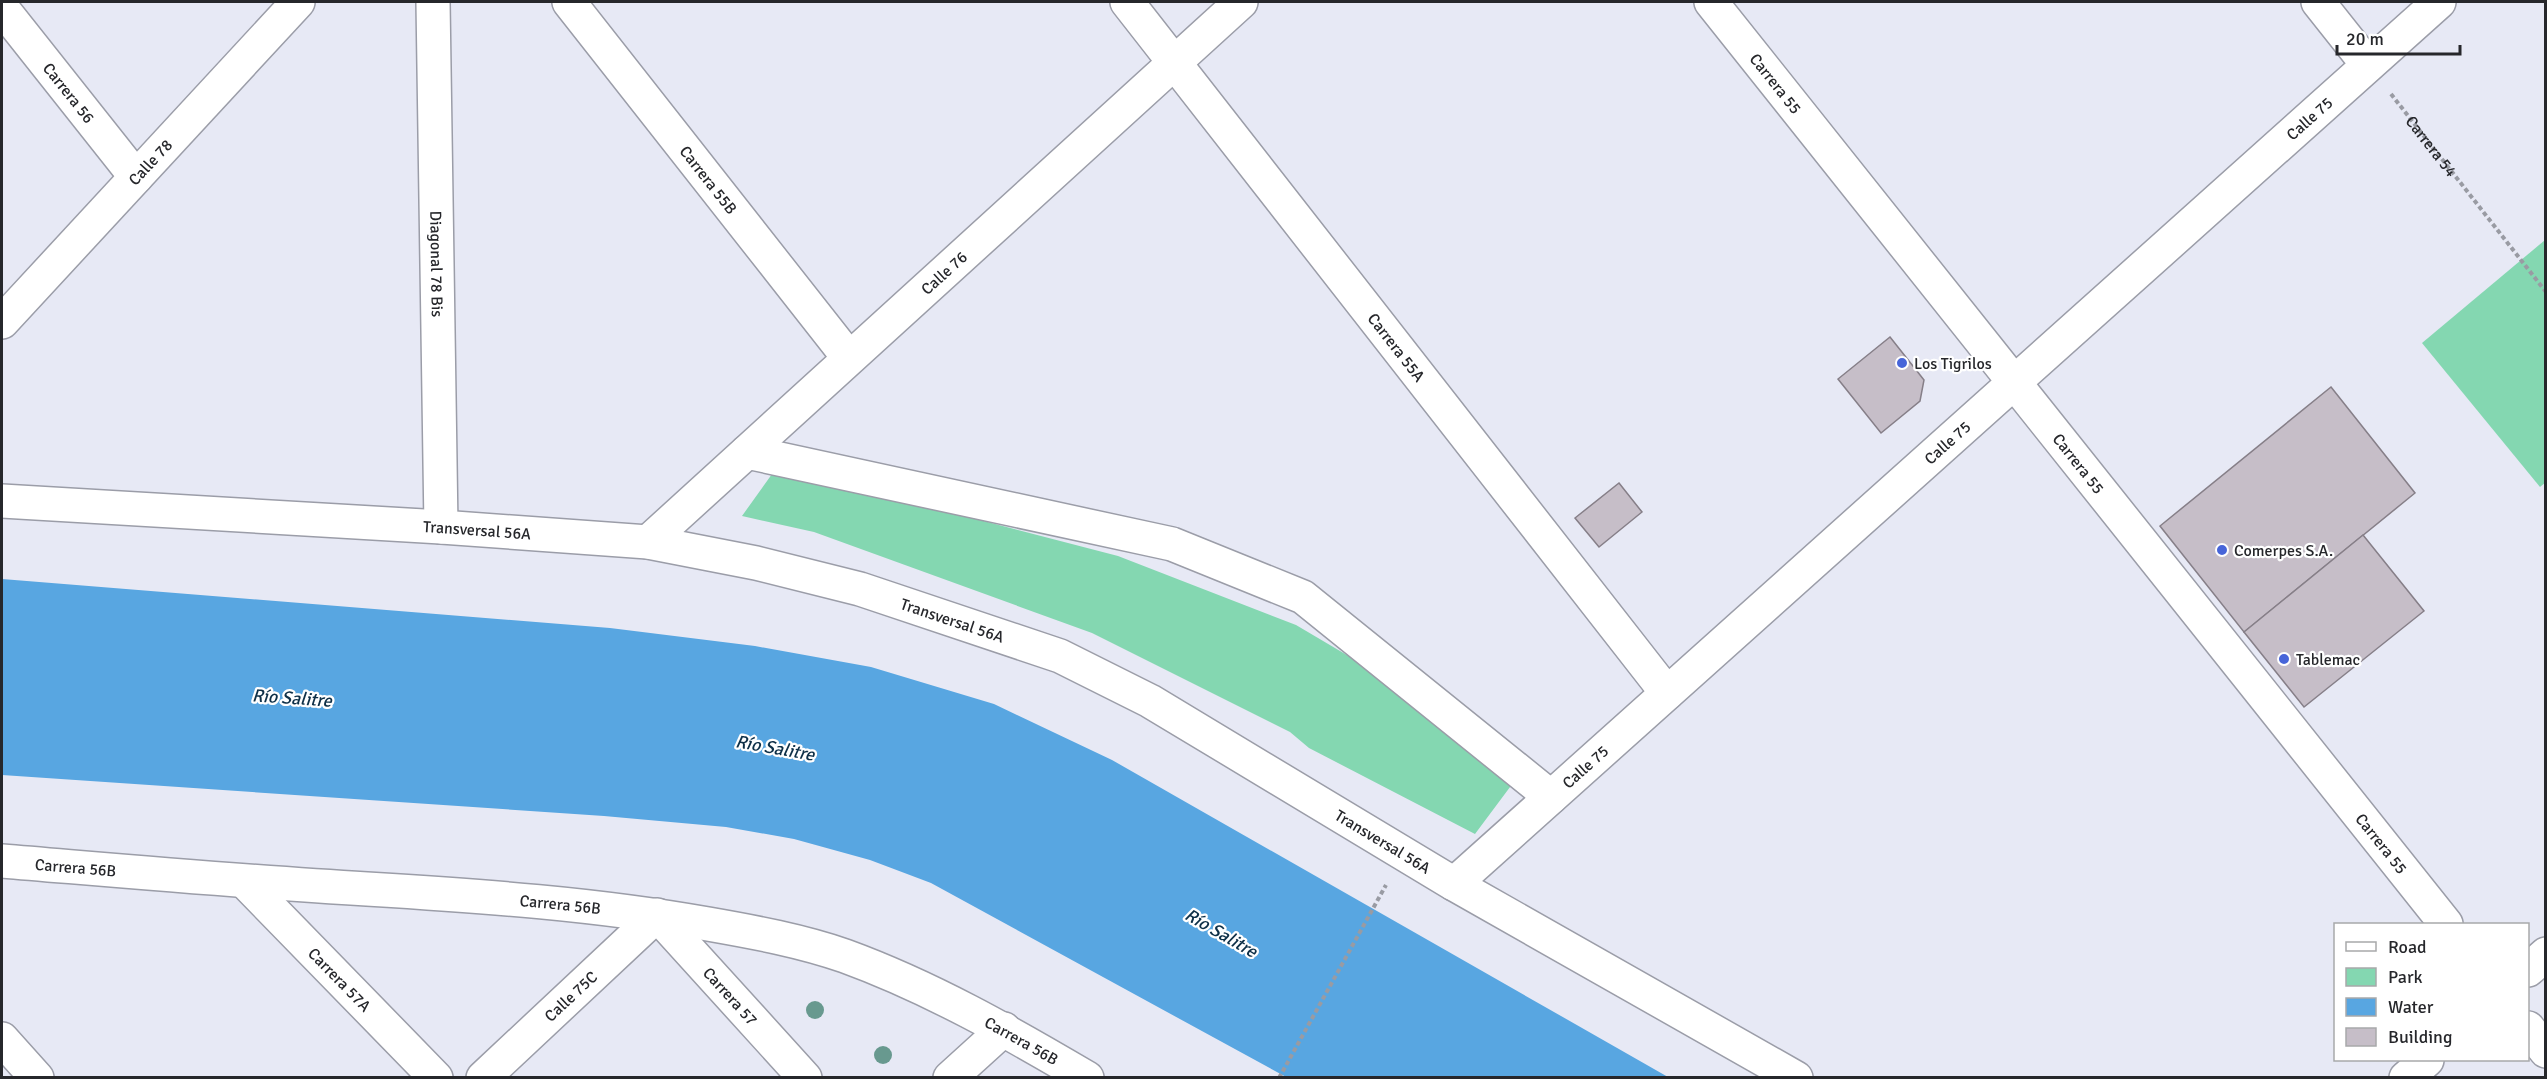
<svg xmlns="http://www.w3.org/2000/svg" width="2547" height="1079" font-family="Signika,sans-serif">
<rect width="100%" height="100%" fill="#e7e9f5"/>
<g fill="#84d7b1">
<path d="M2545,240L2546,482L2540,487L2422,343Z"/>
<path d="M777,467L1118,556L1296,625L1423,700L1516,779L1475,834L1309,748L1290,732L1092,633L814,532L742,516Z"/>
</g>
<path fill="#58a6e1" d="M2,579L610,628L755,646L871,667L994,704L1112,760L1668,1077H1286L931,883L870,860L794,839L726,827L604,816L2,775Z"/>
<g fill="#c6bec8" stroke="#867f88" stroke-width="1.5">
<path d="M1890,337L1924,380L1920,401L1881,433L1838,379Z"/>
<path d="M2331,387L2415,493L2244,632L2160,526Z"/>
<path d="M1619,483L1642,512L1599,547L1575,518Z"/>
<path d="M2363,535L2424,611L2304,707L2244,632Z"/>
</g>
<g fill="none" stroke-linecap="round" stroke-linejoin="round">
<g stroke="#9b9da8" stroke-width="36">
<g id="minor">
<path id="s2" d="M433,2L441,527"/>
<path id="s3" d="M569,2L849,358"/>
<path id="s4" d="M1127,2L1667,693"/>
<path id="s5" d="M1711,2L2446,924"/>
<path d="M2318,2L2368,65"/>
<path id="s6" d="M2,8L136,177"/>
<path id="s7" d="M2,322L298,2"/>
<path d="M747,452L1172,544L1303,597L1551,797"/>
<path id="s8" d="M648,542L1241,2"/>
<path id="s9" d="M245,882L436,1078"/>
<path id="s10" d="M1454,884L2439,2"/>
<path d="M2528,970L2546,954"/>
<path d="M2528,1028L2546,1051"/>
<path d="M2,1039L37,1078"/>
<path id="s11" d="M483,1078L657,915L805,1078"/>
<path d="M950,1078L1004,1029"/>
<path d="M2406,1078L2427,1060"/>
</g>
</g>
<g stroke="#9b9da8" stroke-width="36">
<g id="major">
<path id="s12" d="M2,501L441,527L648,542L756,563L860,589L1060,656L1150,701L1454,884L1796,1078"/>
<path id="s13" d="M2,861C123,871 245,882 367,889C481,896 596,904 708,924C754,932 802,941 845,956C930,987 1009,1032 1087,1078"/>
</g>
</g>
<g stroke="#999ba3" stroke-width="4" stroke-dasharray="4.5 3" stroke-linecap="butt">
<path id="s1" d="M2391,94L2546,292"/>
<path d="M1279,1078L1386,885"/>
</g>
<use href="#minor" stroke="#fff" stroke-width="33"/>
<use href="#major" stroke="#fff" stroke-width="33"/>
</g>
<g fill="#68998f">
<circle cx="815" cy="1010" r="9"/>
<circle cx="883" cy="1055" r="9"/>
</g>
<g fill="#4765d9" stroke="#fff" stroke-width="2">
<circle cx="1902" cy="363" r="6"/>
<circle cx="2222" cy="550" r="6"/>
<circle cx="2284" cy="659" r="6"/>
</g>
<g text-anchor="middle" stroke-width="4.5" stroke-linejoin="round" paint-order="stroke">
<g font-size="16" fill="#26272b" stroke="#fff">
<text dy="6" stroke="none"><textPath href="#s5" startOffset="104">Carrera 55</textPath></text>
<text dy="6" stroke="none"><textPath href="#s6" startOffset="108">Carrera 56</textPath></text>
<text dy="6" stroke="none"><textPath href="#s10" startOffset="1148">Calle 75</textPath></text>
<text dy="6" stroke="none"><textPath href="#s1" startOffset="66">Carrera 54</textPath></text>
<text dy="6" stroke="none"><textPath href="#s7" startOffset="218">Calle 78</textPath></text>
<text dy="6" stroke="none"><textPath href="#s3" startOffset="226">Carrera 55B</textPath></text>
<text dy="6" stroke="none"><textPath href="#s2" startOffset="262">Diagonal 78 Bis</textPath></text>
<text dy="6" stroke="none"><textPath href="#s8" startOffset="400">Calle 76</textPath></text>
<text dy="6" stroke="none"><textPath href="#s4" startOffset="438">Carrera 55A</textPath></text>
<text dy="6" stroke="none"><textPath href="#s10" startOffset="662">Calle 75</textPath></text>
<text dy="6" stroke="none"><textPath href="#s5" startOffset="590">Carrera 55</textPath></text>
<text dy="6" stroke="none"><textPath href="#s12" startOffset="476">Transversal 56A</textPath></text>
<text dy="6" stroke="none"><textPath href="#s12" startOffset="962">Transversal 56A</textPath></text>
<text dy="6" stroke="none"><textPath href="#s10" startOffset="176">Calle 75</textPath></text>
<text dy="6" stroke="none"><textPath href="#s12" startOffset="1448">Transversal 56A</textPath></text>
<text dy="6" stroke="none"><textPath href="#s5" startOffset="1076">Carrera 55</textPath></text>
<text dy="6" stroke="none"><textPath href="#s13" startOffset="74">Carrera 56B</textPath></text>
<text dy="6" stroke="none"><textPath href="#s13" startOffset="560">Carrera 56B</textPath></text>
<text dy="6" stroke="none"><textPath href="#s9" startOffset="136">Carrera 57A</textPath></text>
<text dy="6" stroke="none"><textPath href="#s11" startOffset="120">Calle 75C</textPath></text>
<text dy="6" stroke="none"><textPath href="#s11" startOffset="348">Carrera 57</textPath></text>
<text dy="6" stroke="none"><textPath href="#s13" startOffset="1046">Carrera 56B</textPath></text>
</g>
<g font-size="16" fill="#26272b" stroke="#fff" text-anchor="start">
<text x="1914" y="369">Los Tigrilos</text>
<text x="2234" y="556">Comerpes S.A.</text>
<text x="2296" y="665">Tablemac</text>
</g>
<g font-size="18" font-style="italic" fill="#0e3048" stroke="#fff">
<text transform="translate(292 698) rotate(4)" y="6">Río Salitre</text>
<text transform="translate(775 748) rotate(10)" y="6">Río Salitre</text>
<text transform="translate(1221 933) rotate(30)" y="6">Río Salitre</text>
</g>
</g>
<rect width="2547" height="1079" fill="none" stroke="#26272b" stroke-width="6"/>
<rect x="2334" y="923" width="195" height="138" fill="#ffffff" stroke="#a8a9aa" stroke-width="1.5"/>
<rect x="2346" y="942" width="30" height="9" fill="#ffffff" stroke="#a8a9aa" stroke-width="1.5"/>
<text x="2388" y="953" font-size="18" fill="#26272b">Road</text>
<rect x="2346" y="968" width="30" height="18" fill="#84d7b1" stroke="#a8a9aa" stroke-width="1.5"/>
<text x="2388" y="983" font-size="18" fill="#26272b">Park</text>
<rect x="2346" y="998" width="30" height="18" fill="#58a6e1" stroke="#a8a9aa" stroke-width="1.5"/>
<text x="2388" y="1013" font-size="18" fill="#26272b">Water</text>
<rect x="2346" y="1028" width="30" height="18" fill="#c6bec8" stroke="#a8a9aa" stroke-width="1.5"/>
<text x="2388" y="1043" font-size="18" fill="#26272b">Building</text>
<path d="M2337 45v9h123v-9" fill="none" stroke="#26272b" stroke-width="3"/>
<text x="2346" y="45" font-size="18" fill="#26272b" stroke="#ffffff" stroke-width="4.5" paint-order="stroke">20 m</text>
</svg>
